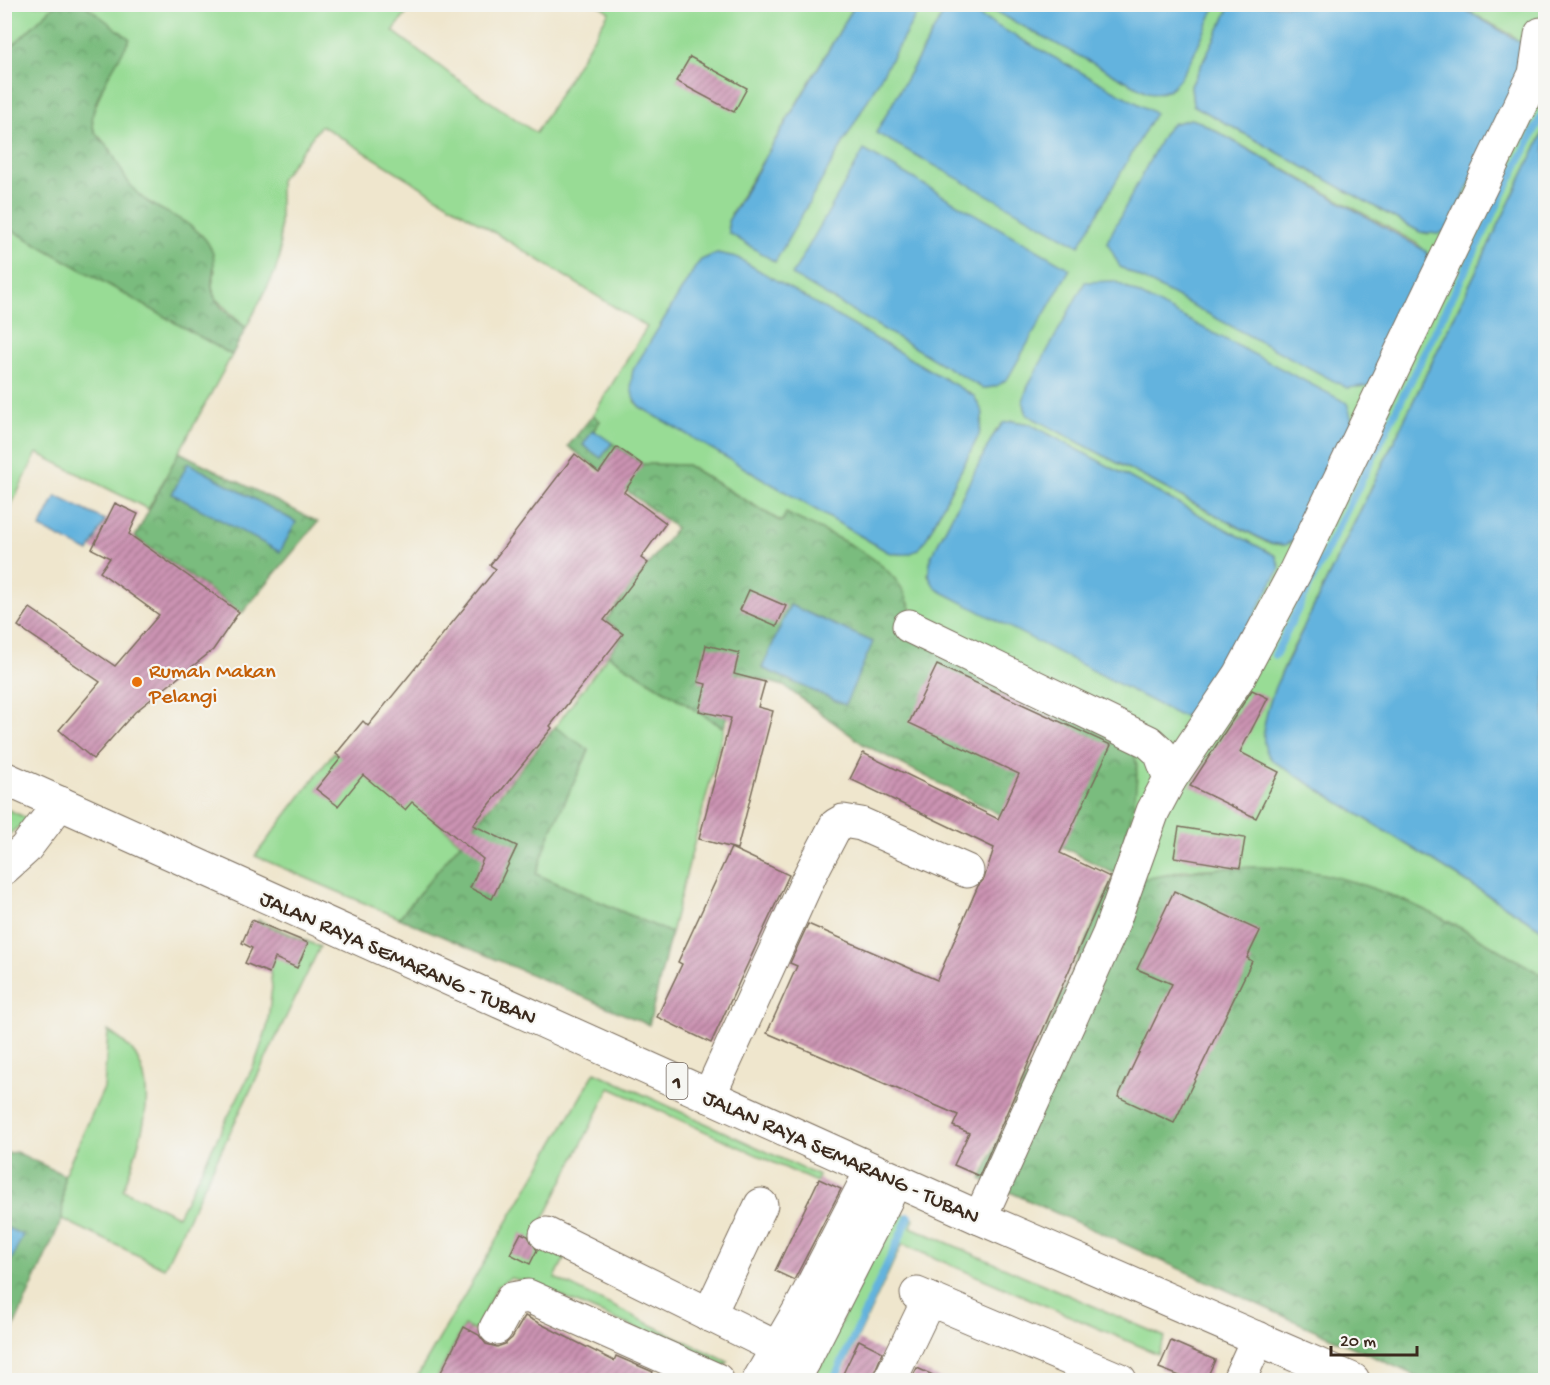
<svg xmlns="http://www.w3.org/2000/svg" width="1550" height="1385" font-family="'Gochi Hand',sans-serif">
<defs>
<pattern id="forest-crowns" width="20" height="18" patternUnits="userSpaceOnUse" patternTransform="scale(1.5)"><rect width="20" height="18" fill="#7abc7e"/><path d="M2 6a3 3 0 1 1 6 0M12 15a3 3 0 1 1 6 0" fill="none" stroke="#659967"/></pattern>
<pattern id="building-hatch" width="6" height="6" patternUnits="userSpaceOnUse" patternTransform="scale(1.5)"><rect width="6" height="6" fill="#cb93b2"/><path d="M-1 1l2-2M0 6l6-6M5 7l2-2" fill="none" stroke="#a67890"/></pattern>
</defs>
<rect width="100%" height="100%" fill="#f6f6f2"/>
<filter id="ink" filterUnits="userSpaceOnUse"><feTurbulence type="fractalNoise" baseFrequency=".0167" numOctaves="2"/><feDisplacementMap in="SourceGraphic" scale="12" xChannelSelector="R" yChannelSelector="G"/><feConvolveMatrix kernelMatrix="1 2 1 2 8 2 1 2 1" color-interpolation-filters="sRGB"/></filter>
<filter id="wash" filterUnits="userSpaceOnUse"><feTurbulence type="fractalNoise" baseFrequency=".008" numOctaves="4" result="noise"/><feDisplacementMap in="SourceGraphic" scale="24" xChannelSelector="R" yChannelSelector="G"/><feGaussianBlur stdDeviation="1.35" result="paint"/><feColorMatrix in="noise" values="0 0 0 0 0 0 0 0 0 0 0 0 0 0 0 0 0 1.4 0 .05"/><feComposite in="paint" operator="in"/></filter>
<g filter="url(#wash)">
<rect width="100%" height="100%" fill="#efe6cd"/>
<g fill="#98dc95" stroke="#6a835a" stroke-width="1.5" fill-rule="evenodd">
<path d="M5,5H55L5,53Z"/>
<path d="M85,5H413L393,31L450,74L536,133L609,12L599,5H855L731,214L775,262L922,5H948L876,133L1154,113L959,5H983L1147,92L1179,80L1216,5H1231L1191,86L1193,105L1420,232L1429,234L1527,51L1512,35L1457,5H1545V129L1305,624C1291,653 1245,732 1273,761L1545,931V977C1461,926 1366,869 1264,868C1239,868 1213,868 1187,870C1172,872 1157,880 1142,879C1134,879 1124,875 1116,874L1126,837L1137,764L916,635L909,603L891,575L787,514L782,522L687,465L642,464L593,430L600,421L593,415L647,327L321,125L280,180V256L275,272L246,328L215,298L212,286L215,270L200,234L139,196L123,176L111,150L94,131L92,116L102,89ZM1190,119L1200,122L1418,244L1430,259ZM717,253L736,257L974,396L983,413L979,435L924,543C913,556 904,556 888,552L640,407L634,401L696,266L701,260ZM1114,281L1188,321L1285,545L1268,543L1027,415L1023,401L1028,386ZM1012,421L1030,424L1276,556L1187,717L938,590L928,575L931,557L993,436L997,429Z"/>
<path d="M5,226L232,355L148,509L37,453L5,518Z"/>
<path d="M608,655L724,728L671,933L536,874L551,831L589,751L555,727Z"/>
<path d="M334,752L405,794L461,843L399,918L255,856Z"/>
<path d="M4,808L29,819L5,837L4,836Z"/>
<path d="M258,920L320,947L164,1268L62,1219L64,1175L104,1088L108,1031C118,1038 129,1045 136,1056C160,1097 137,1150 123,1190L178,1216L255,1063L267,1028L272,987L267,947Z"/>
<path d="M595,1072L819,1176L816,1182L610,1088L535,1236L567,1253L555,1278L728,1362L725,1366L525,1281L510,1278L497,1287L475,1331L464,1326L436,1380H415Z"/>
<path d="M895,1210L914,1219L911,1227L1165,1337L1158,1354L902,1244L838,1380H813Z"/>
</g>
<g fill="url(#forest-crowns)" stroke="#5a734e" stroke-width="1.5" fill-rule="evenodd">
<path d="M55,5H85L130,39C120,58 84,108 94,130C98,139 108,145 113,155C123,173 130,190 148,202C167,214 190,221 205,239C224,263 206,277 214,296C220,309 235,319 246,328L232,355L5,226V53Z"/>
<path d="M593,415L600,421L583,445L601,458L612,443L642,464L687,465L781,522L786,513C826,534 883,552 905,594C911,607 913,621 916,635L1131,748C1146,769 1128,827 1122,853L1143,879C1202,868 1264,861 1323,874C1401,891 1478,936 1545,977V1380H1425L981,1179L1115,874L863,744L784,686L738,673L724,728L608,655L624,634L606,620L676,528L568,446ZM790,605L803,686L762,668Z"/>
<path d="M179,452L318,522L242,613L135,537ZM189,464L296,522L280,551L172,494Z"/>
<path d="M555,727L589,750L551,831L536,874L671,933L649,1025L399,918Z"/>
<path d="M16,1152L64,1175L62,1219L5,1347V1274L22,1235L5,1227V1154Z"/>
</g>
<g fill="#63b3de" stroke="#4f6e7e" stroke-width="1.5">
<path d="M855,5H922L775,262L729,233L728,221Z"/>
<path d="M948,5H959L1155,113L1079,246L876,133Z"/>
<path d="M983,5H1216C1206,25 1186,82 1166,91C1160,94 1153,93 1147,92Z"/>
<path d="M1231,5H1457L1522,43L1527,51L1529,61L1447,230L1438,234L1420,232L1193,105L1191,86Z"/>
<path d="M1190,119L1200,122L1426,251L1430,259L1374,385L1347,388L1120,267L1107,242L1164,133L1172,124Z"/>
<path d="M1545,129V931L1273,761C1254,742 1268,709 1275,687Z"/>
<path d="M864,150L1070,269L1008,378C999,386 994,388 982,388L792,275Z"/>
<path d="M717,253L736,257L974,396L983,413L979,435L924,543C913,556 904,556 888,552L640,407C630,396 630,384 633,370L696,266L701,260Z"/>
<path d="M1114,281L1347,403L1355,430L1294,540L1285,545L1269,543L1027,415L1023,401L1028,386L1085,282Z"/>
<path d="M1012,421L1030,424L1276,556L1280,568L1199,717L1178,715L938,590C927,579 928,572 931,557L993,436L1003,423Z"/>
<path d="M593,430L612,443L601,458L583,445Z"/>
<path d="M188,463L296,522L280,552L172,494Z"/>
<path d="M56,496L105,520L89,552L40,528Z"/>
<path d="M790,605L873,642L845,705L762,668Z"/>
<path d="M5,1227L23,1235L5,1274Z"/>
</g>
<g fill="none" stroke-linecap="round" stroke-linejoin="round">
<g stroke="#63b3de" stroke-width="8">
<path d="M1275,655L1546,107"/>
<path d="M834,1380L909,1217"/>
</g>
</g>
<g id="blocks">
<g fill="url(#building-hatch)">
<path d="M690,57L747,88L734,112L676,81Z"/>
<path d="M617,447L643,465L624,492L666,523L641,558L648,563L604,620L623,634L550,726L552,728L473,825L517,846L492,899L470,888L483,859L412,802L405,810L363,775L338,806L316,789L341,758L336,754L363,721L368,726L496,569L490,565L575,454L599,473Z"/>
<path d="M115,503L138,514L129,534L239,612L213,650L135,712L93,759L59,730L100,682L18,626L30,608L115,666L159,615L100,572L110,558L92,549Z"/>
<path d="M749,590L786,606L777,626L740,610Z"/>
<path d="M706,645L739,653L734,674L765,682L758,707L773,711L737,849L699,839L731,718L699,711L706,684L698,682Z"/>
<path d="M937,665L1111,745L1060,853L1110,877L979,1176L954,1165L969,1133L953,1126L958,1115L767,1033L797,966L790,963L808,924L937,980L978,886L984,879L994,848L850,779L863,753L998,819L1019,774L909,723Z"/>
<path d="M1252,690L1268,698L1240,752L1279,772L1256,818L1190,786Z"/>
<path d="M1179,827L1245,838L1240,868L1174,857Z"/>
<path d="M731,848L789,875L711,1043L657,1017L682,964L678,962Z"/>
<path d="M1174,891L1260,931L1247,958L1252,961L1174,1123L1118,1097L1172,984L1137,969Z"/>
<path d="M252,920L308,943L297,968L275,958L269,973L245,963L252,948L242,943Z"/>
<path d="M819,1179L841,1189L794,1280L775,1271Z"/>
<path d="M521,1233L528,1236L537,1250L530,1264L510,1254Z"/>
<path d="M525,1316L614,1361L616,1356L653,1372L650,1379L653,1380H437L464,1327L479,1335L486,1344L497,1347L505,1344L512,1338Z"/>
<path d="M859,1340L883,1352L871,1380H840Z"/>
<path d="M1171,1341L1215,1360L1206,1380H1190L1159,1368Z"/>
<path d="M917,1368L944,1380H911Z"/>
</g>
</g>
</g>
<g filter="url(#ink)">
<use href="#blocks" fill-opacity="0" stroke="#7a6c5b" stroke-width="1.5"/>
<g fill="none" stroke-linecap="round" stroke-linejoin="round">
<g stroke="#7a6c5b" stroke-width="35">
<g id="minor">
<path d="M909,626L1149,742L1160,752L1170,779"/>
<path d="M4,868L25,849L60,803"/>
<path d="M709,1096L811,873L836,825L843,821L861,824L967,871"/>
<path d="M980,1218L1109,934L1153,811L1170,779L1240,675L1294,574L1535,74L1541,34"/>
<path d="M546,1234L804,1361"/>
<path d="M917,1294L1120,1380"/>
<path d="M709,1315L761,1205"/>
<path d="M496,1328L512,1299L528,1296L717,1380"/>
<path d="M759,1380L803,1304L872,1170"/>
<path d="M794,1380L896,1180"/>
<path d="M890,1380L929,1299"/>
<path d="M1239,1380L1258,1338"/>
</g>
</g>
<g stroke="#7a6c5b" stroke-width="35">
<path id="highway" d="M4,778L980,1218L1353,1380"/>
</g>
<use href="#minor" stroke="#fff" stroke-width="33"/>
<use href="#highway" stroke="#fff" stroke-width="33"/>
</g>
</g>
<circle fill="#e8710a" stroke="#f6f6f2" stroke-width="2" cx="137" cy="682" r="6"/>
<g text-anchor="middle" stroke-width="4.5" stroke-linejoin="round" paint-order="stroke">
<rect fill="#f6f6f2" stroke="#73675e" stroke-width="1.5" x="666.5" y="1063" width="21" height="36" rx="4.5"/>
<g font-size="21" font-weight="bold" fill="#3b2a1e">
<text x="677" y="1088">1</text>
</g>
<g font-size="22" fill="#c56008" stroke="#f6f6f2" text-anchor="start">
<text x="149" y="677">Rumah Makan<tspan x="149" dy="25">Pelangi</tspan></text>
</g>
<g font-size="22" fill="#3b2a1e" stroke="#f6f6f2">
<text transform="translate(399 956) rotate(24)" y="8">JALAN RAYA SEMARANG - TUBAN</text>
<text transform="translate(842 1155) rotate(24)" y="8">JALAN RAYA SEMARANG - TUBAN</text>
</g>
</g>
<rect width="1550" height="1385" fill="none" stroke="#f6f6f2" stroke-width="24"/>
<path d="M1331 1346v9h86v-9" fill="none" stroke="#3b2a1e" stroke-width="3"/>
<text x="1340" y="1346" font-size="18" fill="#3b2a1e" stroke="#f6f6f2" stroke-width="4.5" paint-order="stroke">20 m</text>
</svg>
